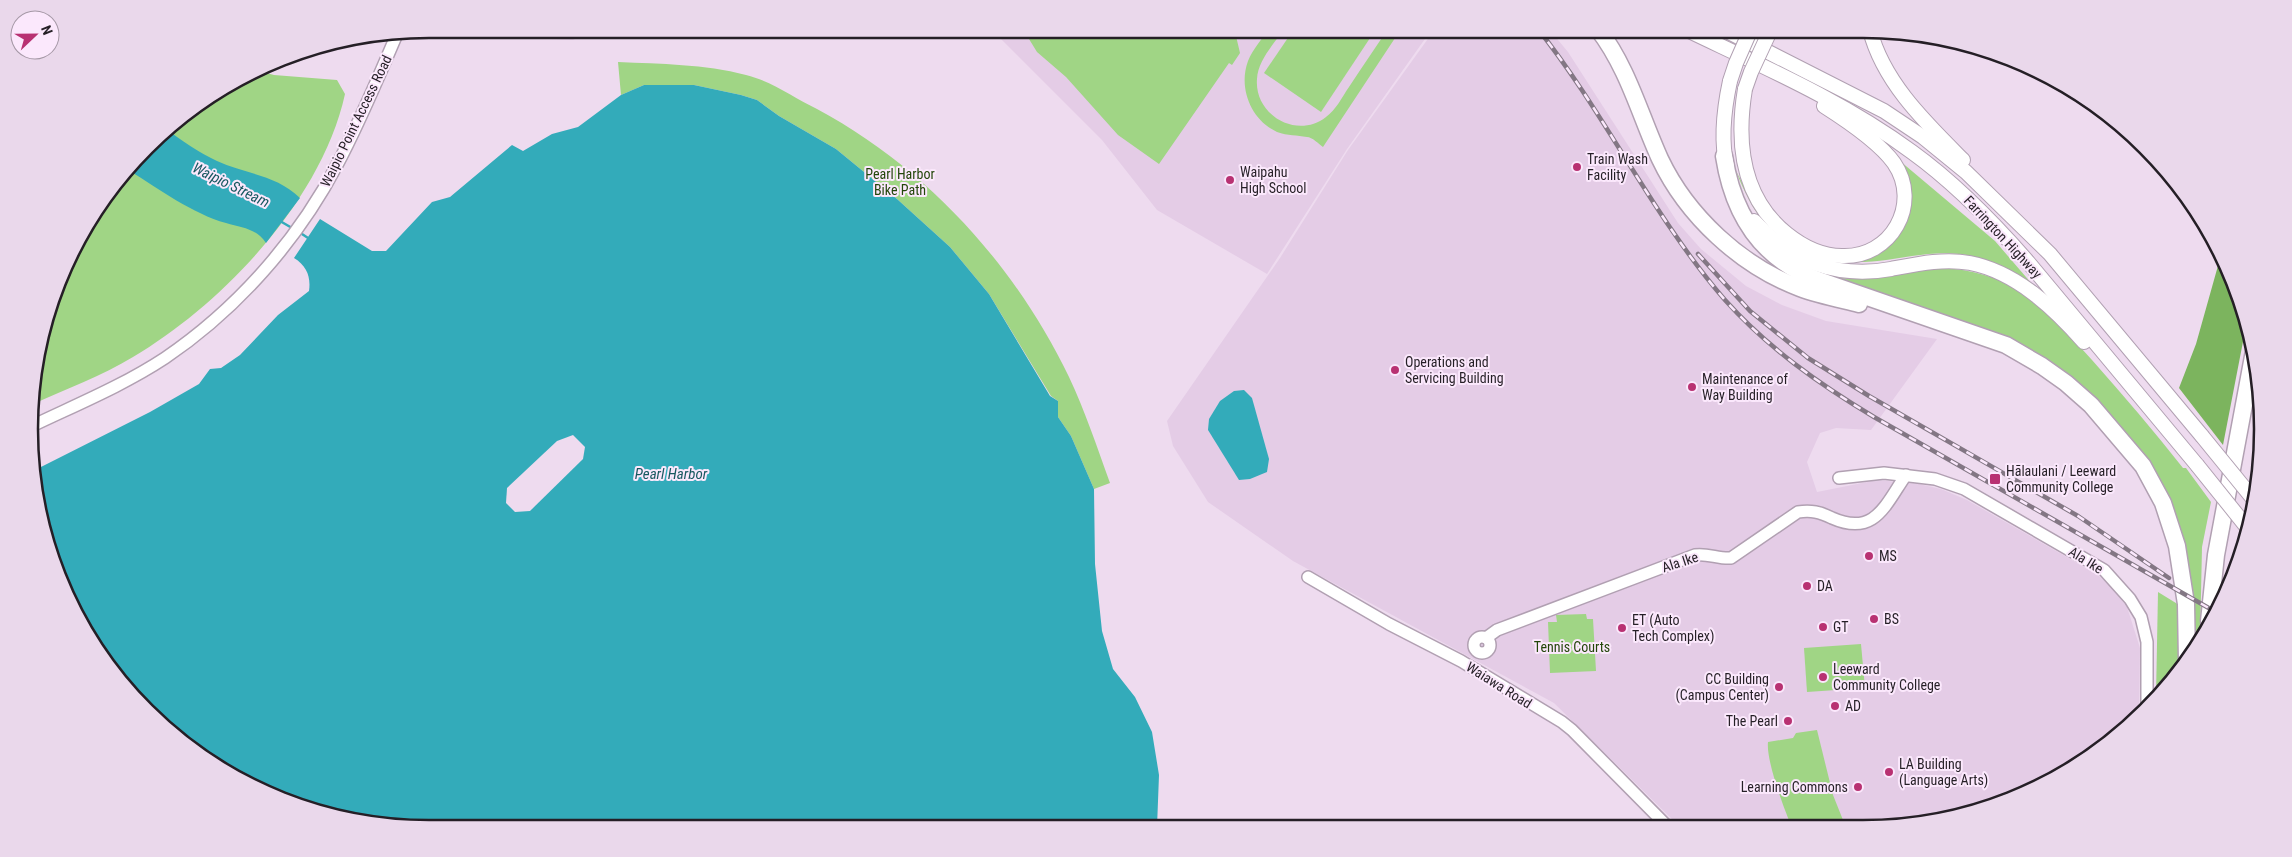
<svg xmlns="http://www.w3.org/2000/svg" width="2292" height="857" font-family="'Roboto Condensed',sans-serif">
<rect width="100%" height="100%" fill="#eedbef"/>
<path fill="#e0cedf" d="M429,29H527V38L406,35L407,32Z"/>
<g fill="#e4cce6">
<path d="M527,29H595L573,40L527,38Z"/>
<path d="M991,29H1432L1347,149L1267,274L1157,210L1102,140Z"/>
<path d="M1435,29H1549L1568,52L1678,223L1701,249L1746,286L1782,305L1826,321L1937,339L1871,430L1836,428L1820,433L1807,462L1817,492L1877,480L1919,484L1941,489L1967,500L2098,575L2113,589L2127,607L2140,648L2139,715L2127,729L2040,787L1916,825H1678L1554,703L1293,561L1208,502L1173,446L1167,421L1280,258L1348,150Z"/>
</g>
<g fill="#a0d585">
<path d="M1030,29H1227L1236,36L1240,53L1232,65L1229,63L1159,164L1118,135L1066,77L1037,52L1029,39Z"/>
<path d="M1269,29H1284C1274,44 1258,60 1257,79C1254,115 1297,140 1326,117C1336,110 1342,97 1349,87C1362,67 1375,48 1388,29H1401L1323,147C1319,144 1312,137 1307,137C1297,135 1288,136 1277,132C1251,120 1238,88 1248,61C1253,49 1262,39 1269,29Z"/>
<path d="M1294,29H1376L1321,112L1264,73Z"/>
<path d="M618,62C661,64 704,64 746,75C771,81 794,98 817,109C927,168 1015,265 1069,377C1085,411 1097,447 1110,483L1094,489L1071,436L1058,417V401L1051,396L989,294L950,247L897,199L836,149L779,116L757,100L741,95L694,85H644L621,95Z"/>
<path d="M255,70L274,75L337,80L345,94C322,199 224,303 133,357C102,376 66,389 33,404L32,376L50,300L82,229L165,128L228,82Z"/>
<path d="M1900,161L1995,241L2032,284C2009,270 1987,257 1959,254C1927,250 1896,261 1864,262C1844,263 1830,259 1812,252C1765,233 1754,215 1735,169L1756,209L1836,258L1896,233Z"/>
<path d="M1944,268C1971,270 1997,276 2020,291C2047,309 2070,336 2092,360C2123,395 2154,431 2183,468H2186L2211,502L2202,547L2200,641L2195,651L2165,499L2069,381L1841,283L1839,278C1875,281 1909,270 1944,268Z"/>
<path d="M2158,592L2184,608V664L2156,696Z"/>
<path d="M1586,614L1587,619H1593L1596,671L1550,673L1548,622H1557L1556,615Z"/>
<path d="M1861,644L1865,688L1807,692L1804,648Z"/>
<path d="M1817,730L1833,795L1845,825H1791C1783,806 1766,760 1768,742L1793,738L1796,733Z"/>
</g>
<path fill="#7cb45e" d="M2221,255L2242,300L2247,321L2223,445L2179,388L2196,344Z"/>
<g fill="#33abba">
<path d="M644,85H694L741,95L757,100L779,116L836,149L897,199L950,247L989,294L1050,396L1058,401V417L1071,436L1094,489L1095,564L1102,631L1113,669L1135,697L1152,732L1159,775L1157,827L429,828L325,815L251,787L185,746L96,650L59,582L36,507L35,470L150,412L199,384L210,369L221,368L240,355L278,315L309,291C311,277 307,266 294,258L320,219L372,251H386L432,202L450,197L512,145L523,151L552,134L578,127L621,95Z"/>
<path d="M165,128C180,140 200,153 217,161C245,174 277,175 300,198L266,243C256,228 242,228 226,223C193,214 159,189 130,171Z"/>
<path d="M1244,390L1252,398L1269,459L1267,472L1250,479L1239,480L1208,430L1209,419L1220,401L1234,391Z"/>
</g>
<path fill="#eedbef" d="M573,435L585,447L583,459L530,511L515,512L506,503L507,488L557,441Z"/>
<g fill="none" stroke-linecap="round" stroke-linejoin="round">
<g stroke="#33abba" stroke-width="2.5">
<path d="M280,221L292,228"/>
<path d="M299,232L308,238"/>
</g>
<g stroke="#b1a0b2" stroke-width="14">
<g id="minor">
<path d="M34,425C78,404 124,385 165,358C237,309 297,241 337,165C360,122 378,78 397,34"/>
<path d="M1839,478L1884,473L1935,479L1964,489L2104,570L2130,599L2141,617L2147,642V706"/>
<path d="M1308,577L1389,624L1461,661L1562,722L1572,730L1666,825"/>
<circle cx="1482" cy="645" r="8"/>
<path d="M1486,638L1497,630L1695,555C1708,553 1718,559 1731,558L1798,512C1811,510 1820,512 1832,518C1875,537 1885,505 1906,475"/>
</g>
</g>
<g stroke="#b1a0b2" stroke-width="16">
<g id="major">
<path d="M1685,29C1762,66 1843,101 1912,152C1955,183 1993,222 2028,262L2197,465"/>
<path d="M1723,29L1884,111L1923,137L1966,172L2050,254L2202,436"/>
<path d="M1870,30C1883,82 1926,123 1963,160"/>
<path d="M1745,89C1736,143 1742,198 1787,234C1802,246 1822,256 1842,256C1891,258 1922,204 1894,163C1879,142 1846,120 1824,106"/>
<path d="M1727,167C1720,139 1724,109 1730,81"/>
<path d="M1754,221C1790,261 1837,279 1891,269C1917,264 1944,258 1970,263C2016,272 2054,308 2084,342"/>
</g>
</g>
<g stroke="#b1a0b2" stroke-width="19">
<g id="highway">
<path d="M1598,29C1628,68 1640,115 1660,159C1687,216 1741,266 1800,288C1819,295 1839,299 1859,304"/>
<path d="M1724,156C1733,214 1761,259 1818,280L2006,345L2042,366L2066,383L2091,405L2143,466L2163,503L2177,546L2186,604L2187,661"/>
<path d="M2209,621L2216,555L2254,351"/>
</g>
</g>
<use href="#minor" stroke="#fff" stroke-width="11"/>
<use href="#major" stroke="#fff" stroke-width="14"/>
<use href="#highway" stroke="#fff" stroke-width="16"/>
<g stroke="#837784" stroke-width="4.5">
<g id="rail">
<path d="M1538,29C1606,115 1653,217 1725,300C1768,348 1819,384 1874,417L2214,611"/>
<path d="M1698,254L1750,311L1808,358L1869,396L2078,516L2169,578"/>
</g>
</g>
<use href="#rail" stroke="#fbe8fc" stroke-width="2.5" stroke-dasharray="8" stroke-linecap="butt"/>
<g stroke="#b1a0b2" stroke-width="16" stroke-linecap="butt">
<g id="major-bridge">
<path d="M1730,81L1736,63L1751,29"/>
<path d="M1745,89L1751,72L1771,29"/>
<path d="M2202,436L2255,501"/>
<path d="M2197,465L2250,531"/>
</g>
</g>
<use href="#major-bridge" stroke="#fff" stroke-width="14"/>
</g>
<g fill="#b83172" stroke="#fbe8fc" stroke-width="2">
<circle cx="1577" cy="167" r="5"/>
<circle cx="1230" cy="180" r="5"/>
<circle cx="1395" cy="370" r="5"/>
<circle cx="1692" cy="387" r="5"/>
<rect x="1989" y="473" width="12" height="12" rx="2.5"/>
<circle cx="1869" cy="556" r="5"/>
<circle cx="1807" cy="586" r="5"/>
<circle cx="1874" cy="619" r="5"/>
<circle cx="1823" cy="627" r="5"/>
<circle cx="1622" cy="628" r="5"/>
<circle cx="1823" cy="677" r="5"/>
<circle cx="1779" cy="687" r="5"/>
<circle cx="1835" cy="706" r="5"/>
<circle cx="1788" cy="721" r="5"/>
<circle cx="1889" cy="772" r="5"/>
<circle cx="1858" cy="787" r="5"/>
</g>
<g text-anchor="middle" stroke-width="4" stroke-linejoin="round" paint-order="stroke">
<g font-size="14" fill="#251f26" stroke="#fbe8fc">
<text transform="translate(356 121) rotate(-64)" y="5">Waipio Point Access Road</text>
<text transform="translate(2003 237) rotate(47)" y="5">Farrington Highway</text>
<text transform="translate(2086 560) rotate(32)" y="5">Ala Ike</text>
<text transform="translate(1680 562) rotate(-18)" y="5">Ala Ike</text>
<text transform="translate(1499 685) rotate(32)" y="5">Waiawa Road</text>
</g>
<g font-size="14" fill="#251f26" stroke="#fbe8fc" text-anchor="start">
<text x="1587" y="164">Train Wash<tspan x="1587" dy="16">Facility</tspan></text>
<text x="1240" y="177">Waipahu<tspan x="1240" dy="16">High School</tspan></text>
<text x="1405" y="367">Operations and<tspan x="1405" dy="16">Servicing Building</tspan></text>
<text x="1702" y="384">Maintenance of<tspan x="1702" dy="16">Way Building</tspan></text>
<text x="2006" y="476">Hālaulani / Leeward<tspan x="2006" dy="16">Community College</tspan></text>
<text x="1879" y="561">MS</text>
<text x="1817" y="591">DA</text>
<text x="1884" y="624">BS</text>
<text x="1632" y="625">ET (Auto<tspan x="1632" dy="16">Tech Complex)</tspan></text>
<text x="1833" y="632">GT</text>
<text x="1833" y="674">Leeward<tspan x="1833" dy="16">Community College</tspan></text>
<text x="1769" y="684" text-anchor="end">CC Building<tspan x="1769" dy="16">(Campus Center)</tspan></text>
<text x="1845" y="711">AD</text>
<text x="1778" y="726" text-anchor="end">The Pearl</text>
<text x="1899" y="769">LA Building<tspan x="1899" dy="16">(Language Arts)</tspan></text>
<text x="1848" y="792" text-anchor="end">Learning Commons</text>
</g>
<g font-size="14" fill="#23460a" stroke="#fbe8fc">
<text x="900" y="179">Pearl Harbor<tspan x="900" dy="16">Bike Path</tspan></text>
<text x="1572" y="652">Tennis Courts</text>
</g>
<g font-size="15" font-style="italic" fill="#175860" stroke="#fbe8fc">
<text transform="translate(231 185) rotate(26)" y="5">Waipio Stream</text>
<text x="671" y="479">Pearl Harbor</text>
</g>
</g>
<path d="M0 0H2292V857H0ZM429 38H1863A391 391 0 0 1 2254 429V429A391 391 0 0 1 1863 820H429A391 391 0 0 1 38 429V429A391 391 0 0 1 429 38Z" fill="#ead8eb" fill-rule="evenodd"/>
<path fill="none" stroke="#251f26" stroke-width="2.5" d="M429 38H1863A391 391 0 0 1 2254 429V429A391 391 0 0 1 1863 820H429A391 391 0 0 1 38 429V429A391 391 0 0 1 429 38Z"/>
<g transform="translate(35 35) rotate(68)"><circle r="24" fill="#fbe8fc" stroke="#a598a6"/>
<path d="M0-4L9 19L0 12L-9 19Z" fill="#b83172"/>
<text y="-8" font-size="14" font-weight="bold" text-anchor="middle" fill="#251f26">N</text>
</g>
</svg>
